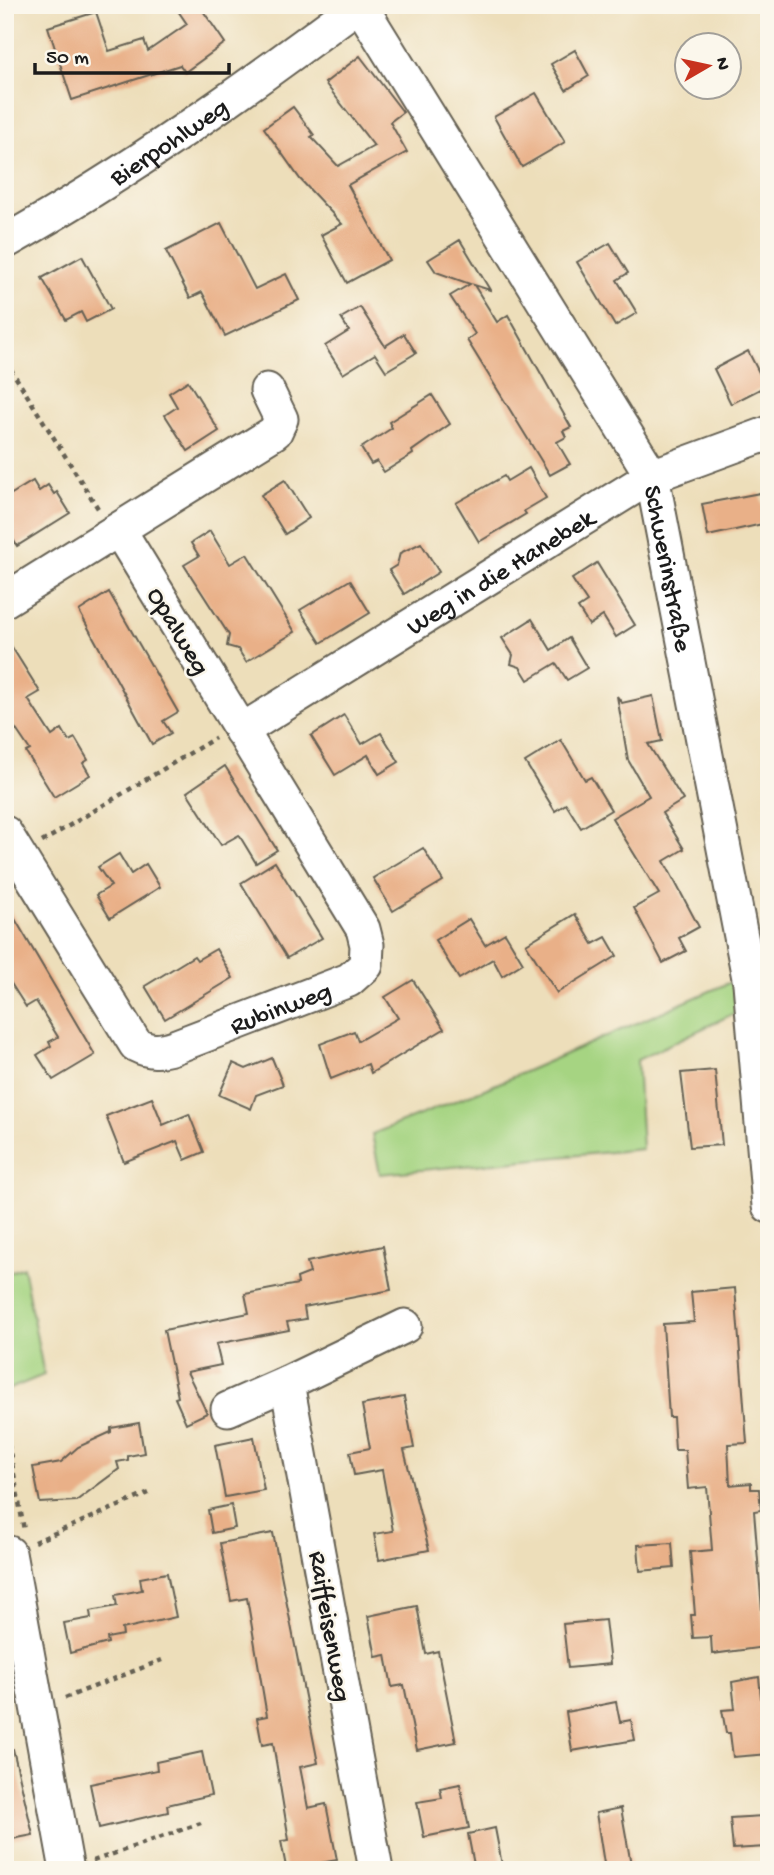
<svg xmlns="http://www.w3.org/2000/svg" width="774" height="1875" font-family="'Gochi Hand',sans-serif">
<rect width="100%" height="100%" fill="#fbf7ec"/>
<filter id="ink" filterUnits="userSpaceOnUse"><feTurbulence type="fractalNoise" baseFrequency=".0143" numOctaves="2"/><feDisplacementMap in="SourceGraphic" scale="14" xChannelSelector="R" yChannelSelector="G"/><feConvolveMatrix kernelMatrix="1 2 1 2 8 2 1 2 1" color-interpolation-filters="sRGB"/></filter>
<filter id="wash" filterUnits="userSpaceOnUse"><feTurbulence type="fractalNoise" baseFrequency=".00686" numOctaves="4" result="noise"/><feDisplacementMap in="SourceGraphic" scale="28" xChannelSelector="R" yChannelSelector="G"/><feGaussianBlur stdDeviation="1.57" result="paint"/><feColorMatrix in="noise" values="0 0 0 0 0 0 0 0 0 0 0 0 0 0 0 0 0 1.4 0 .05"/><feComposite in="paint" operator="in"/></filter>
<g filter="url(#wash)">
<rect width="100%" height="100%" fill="#eddeba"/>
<g fill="#a6d482" stroke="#61784f" stroke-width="2">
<path d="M733,981L737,1012L637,1060L642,1149L380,1174L372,1134L492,1086Z"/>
<path d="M23,1267L44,1375L5,1391V1274Z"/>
</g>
<g id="blocks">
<g fill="#e9b088">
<path d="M174,5H199L225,43L185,72L180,65L72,100L48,27L96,12L109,51L144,40L148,51L187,24Z"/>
<path d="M575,50L589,76L566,90L551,64Z"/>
<path d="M360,56L403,112L390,122L407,152L348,185L389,260L347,283L321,235L342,224L300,179L264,128L293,107L314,135L311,137L338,166L374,146L325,83Z"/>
<path d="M536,93L565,142L522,167L494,117Z"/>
<path d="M221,223L255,289L286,274L299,300L225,336L202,292L190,298L166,251Z"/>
<path d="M460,240L490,290L474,285L497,322L508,315L571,427L563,431L566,437L557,442L570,464L550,475L467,340L475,334L450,296L470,284L436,272L428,260Z"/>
<path d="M610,243L628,273L617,280L637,313L615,326L577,262Z"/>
<path d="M82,256L111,309L86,322L81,312L66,320L42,278Z"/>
<path d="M360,307L385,346L404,334L416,353L386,371L375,354L343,374L325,346L349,331L341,318Z"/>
<path d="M748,351L766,386L731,404L714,369Z"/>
<path d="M188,381L219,431L188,451L165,415L177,407L169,393Z"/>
<path d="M432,395L450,424L412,451L413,454L384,472L377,461L371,464L361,448L392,428L389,422Z"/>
<path d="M529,468L546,498L524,511L526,514L479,542L456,503L504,476L507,481Z"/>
<path d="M285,480L309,518L285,534L261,495Z"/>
<path d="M33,481L39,491L48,485L54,494L57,492L70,513L17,546L5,526V498Z"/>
<path d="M760,493L767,523L708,536L702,504Z"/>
<path d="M210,531L230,564L247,554L295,632L246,662L238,649L227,646L229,635L184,565L199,556L191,543Z"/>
<path d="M421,543L439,572L404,594L389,570L397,565L400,553Z"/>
<path d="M597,563L635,625L616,637L603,616L589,625L578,608L587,602L572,579Z"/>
<path d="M350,580L370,613L321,643L300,610Z"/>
<path d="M109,592L178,712L163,721L171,733L152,744L79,611Z"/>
<path d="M532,619L551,650L569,638L587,668L567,680L556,663L528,680L520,667L511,664L513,655L502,638Z"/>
<path d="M5,636L40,692L28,699L52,736L62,729L69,741L75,738L88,760L83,763L90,775L54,797L26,752L30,750L5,713Z"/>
<path d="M617,696L622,703L653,696L662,741L648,744L683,800L662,813L684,849L664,861L699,927L679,938L686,951L663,963L634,908L659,894L612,818L649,796L628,760Z"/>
<path d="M344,715L362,744L381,733L399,762L379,774L368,755L335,775L311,736Z"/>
<path d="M561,740L585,780L591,777L611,810L581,828L566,804L555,811L525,762Z"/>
<path d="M225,766L277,850L256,863L239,835L221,845L187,792Z"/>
<path d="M423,848L443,881L393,911L373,878Z"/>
<path d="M119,854L131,874L146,864L160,887L110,918L96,895L111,886L98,867Z"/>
<path d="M275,862L322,938L287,958L241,883Z"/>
<path d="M5,902L95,1055L53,1080L37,1055L51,1046L49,1042L58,1037L36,1001L26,1007L5,974Z"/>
<path d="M575,914L593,944L606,937L617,956L557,993L526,944Z"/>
<path d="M469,919L485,945L505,933L523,963L502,976L493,959L459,979L435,940Z"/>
<path d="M216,949L233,978L165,1019L145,986L194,956L197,960Z"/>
<path d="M413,980L444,1029L371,1073L368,1064L331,1079L320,1044L354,1031L358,1041L398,1018L385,997Z"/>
<path d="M272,1058L283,1085L256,1095L251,1109L219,1095L233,1063L246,1069Z"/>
<path d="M715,1070L722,1145L690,1147L681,1073Z"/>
<path d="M152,1098L163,1125L189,1114L204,1152L185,1160L177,1141L124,1162L106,1116Z"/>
<path d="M383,1246L391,1290L304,1307L306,1319L287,1322L289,1330L216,1344L221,1365L187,1372L207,1413L186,1423L175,1398L178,1397L164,1330L249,1313L245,1294L298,1284L297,1278L310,1273L307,1262Z"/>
<path d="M735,1288L747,1443L728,1444L730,1485L751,1483V1489H759L761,1510L754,1511L765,1647L712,1654L711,1637L693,1638L691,1615H695L690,1552L712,1550L707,1487L688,1489L685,1450H675L673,1417H669L663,1324L694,1322L691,1292Z"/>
<path d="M404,1397L414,1448L404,1450L429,1550L379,1560L374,1534L393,1531L382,1470L354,1475L350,1452L370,1448L362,1405Z"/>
<path d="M139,1423L144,1453L128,1456V1460L117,1462L119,1469L76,1501L40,1503L33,1467L61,1462L78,1447L111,1432V1428Z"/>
<path d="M254,1437L264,1490L225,1497L215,1445Z"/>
<path d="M231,1505L235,1528L212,1533L208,1510Z"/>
<path d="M273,1533L318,1763L300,1767L308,1808L326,1804L337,1860L304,1866L286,1867L281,1841L289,1840L273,1743L262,1745L257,1718L267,1716L247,1598L231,1601L220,1543Z"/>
<path d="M672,1543L674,1568L640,1571L638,1545Z"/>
<path d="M167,1573L176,1617L122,1629L123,1635L107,1638L108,1643L70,1653L64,1623L91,1618L90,1611L117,1606L115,1595L142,1590L140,1578Z"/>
<path d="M417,1606L426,1654L438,1651L456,1742L417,1750L404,1685L392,1687L386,1655L376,1657L368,1616Z"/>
<path d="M605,1620L610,1664L568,1668L563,1624Z"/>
<path d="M759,1677L762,1707L769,1706V1754L733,1757L730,1733H726L722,1710L735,1709L732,1682Z"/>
<path d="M616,1702L620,1722L631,1720L635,1740L572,1751L566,1712Z"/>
<path d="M13,1749L33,1835L12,1839L10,1830L5,1831V1750Z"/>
<path d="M202,1752L211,1795L167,1805L168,1812L99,1828L90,1784L157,1770L156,1762Z"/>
<path d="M460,1784L469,1828L424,1837L417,1802L442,1798L440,1788Z"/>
<path d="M621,1808L632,1870H605L596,1813Z"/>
<path d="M763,1816L766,1847L733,1849L730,1818Z"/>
<path d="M495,1828L503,1870H475L468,1834Z"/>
</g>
</g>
</g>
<g filter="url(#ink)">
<use href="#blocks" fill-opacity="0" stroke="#656053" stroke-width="2"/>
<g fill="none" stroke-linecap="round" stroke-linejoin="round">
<g stroke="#656053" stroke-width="37">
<g id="minor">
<path id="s1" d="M360,5L652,476L750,983L769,1206"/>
<path id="s2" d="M5,242C130,172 244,90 358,5"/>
<path d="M5,600L275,432L281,419L267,390"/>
<path id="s3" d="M241,731L652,476L769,433"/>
<path id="s4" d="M5,833L136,1045C150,1052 159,1052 174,1047L349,980L366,965L367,945L363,929L119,530"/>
<path d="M228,1409L287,1383"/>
<path d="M9,1553L67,1870"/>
<path d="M376,1870L287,1383L405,1326"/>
</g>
</g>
<g stroke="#656053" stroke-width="4.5" stroke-dasharray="5 5" stroke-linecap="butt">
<path d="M5,360L99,510"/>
<path d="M42,842L215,738"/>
<path d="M5,1424L24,1530"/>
<path d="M34,1542L149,1493"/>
<path d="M65,1698L162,1660"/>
<path d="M93,1861L201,1823"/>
</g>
<use href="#minor" stroke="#fff" stroke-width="33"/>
</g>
</g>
<g text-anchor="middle" stroke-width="5" stroke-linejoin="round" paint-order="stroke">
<g font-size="26" fill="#1c1c1c" stroke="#fbf7ec">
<text dy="9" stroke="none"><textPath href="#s2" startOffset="192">Bierpohlweg</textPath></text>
<text dy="9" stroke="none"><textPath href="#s1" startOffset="648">Schwerinstraße</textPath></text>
<text dy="9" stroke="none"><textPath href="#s3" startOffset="304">Weg in die Hanebek</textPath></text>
<text transform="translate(180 630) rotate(59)" y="9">Opalweg</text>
<text dy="9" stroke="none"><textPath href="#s4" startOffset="402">Rubinweg</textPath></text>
<text transform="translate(332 1626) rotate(80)" y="9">Raiffeisenweg</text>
</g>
</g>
<rect width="774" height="1875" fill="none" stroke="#fbf7ec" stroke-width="28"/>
<g transform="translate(708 66) rotate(81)"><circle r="33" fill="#fbf7ec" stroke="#a29f99" stroke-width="2"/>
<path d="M0-5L12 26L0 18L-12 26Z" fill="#c8321e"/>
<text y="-10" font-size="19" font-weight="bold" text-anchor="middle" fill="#1c1c1c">N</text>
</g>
<path d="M35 63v10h194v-10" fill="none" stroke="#1c1c1c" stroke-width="3.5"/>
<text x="46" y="63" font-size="21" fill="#1c1c1c" stroke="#fbf7ec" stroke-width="5" paint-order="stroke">50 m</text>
</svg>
